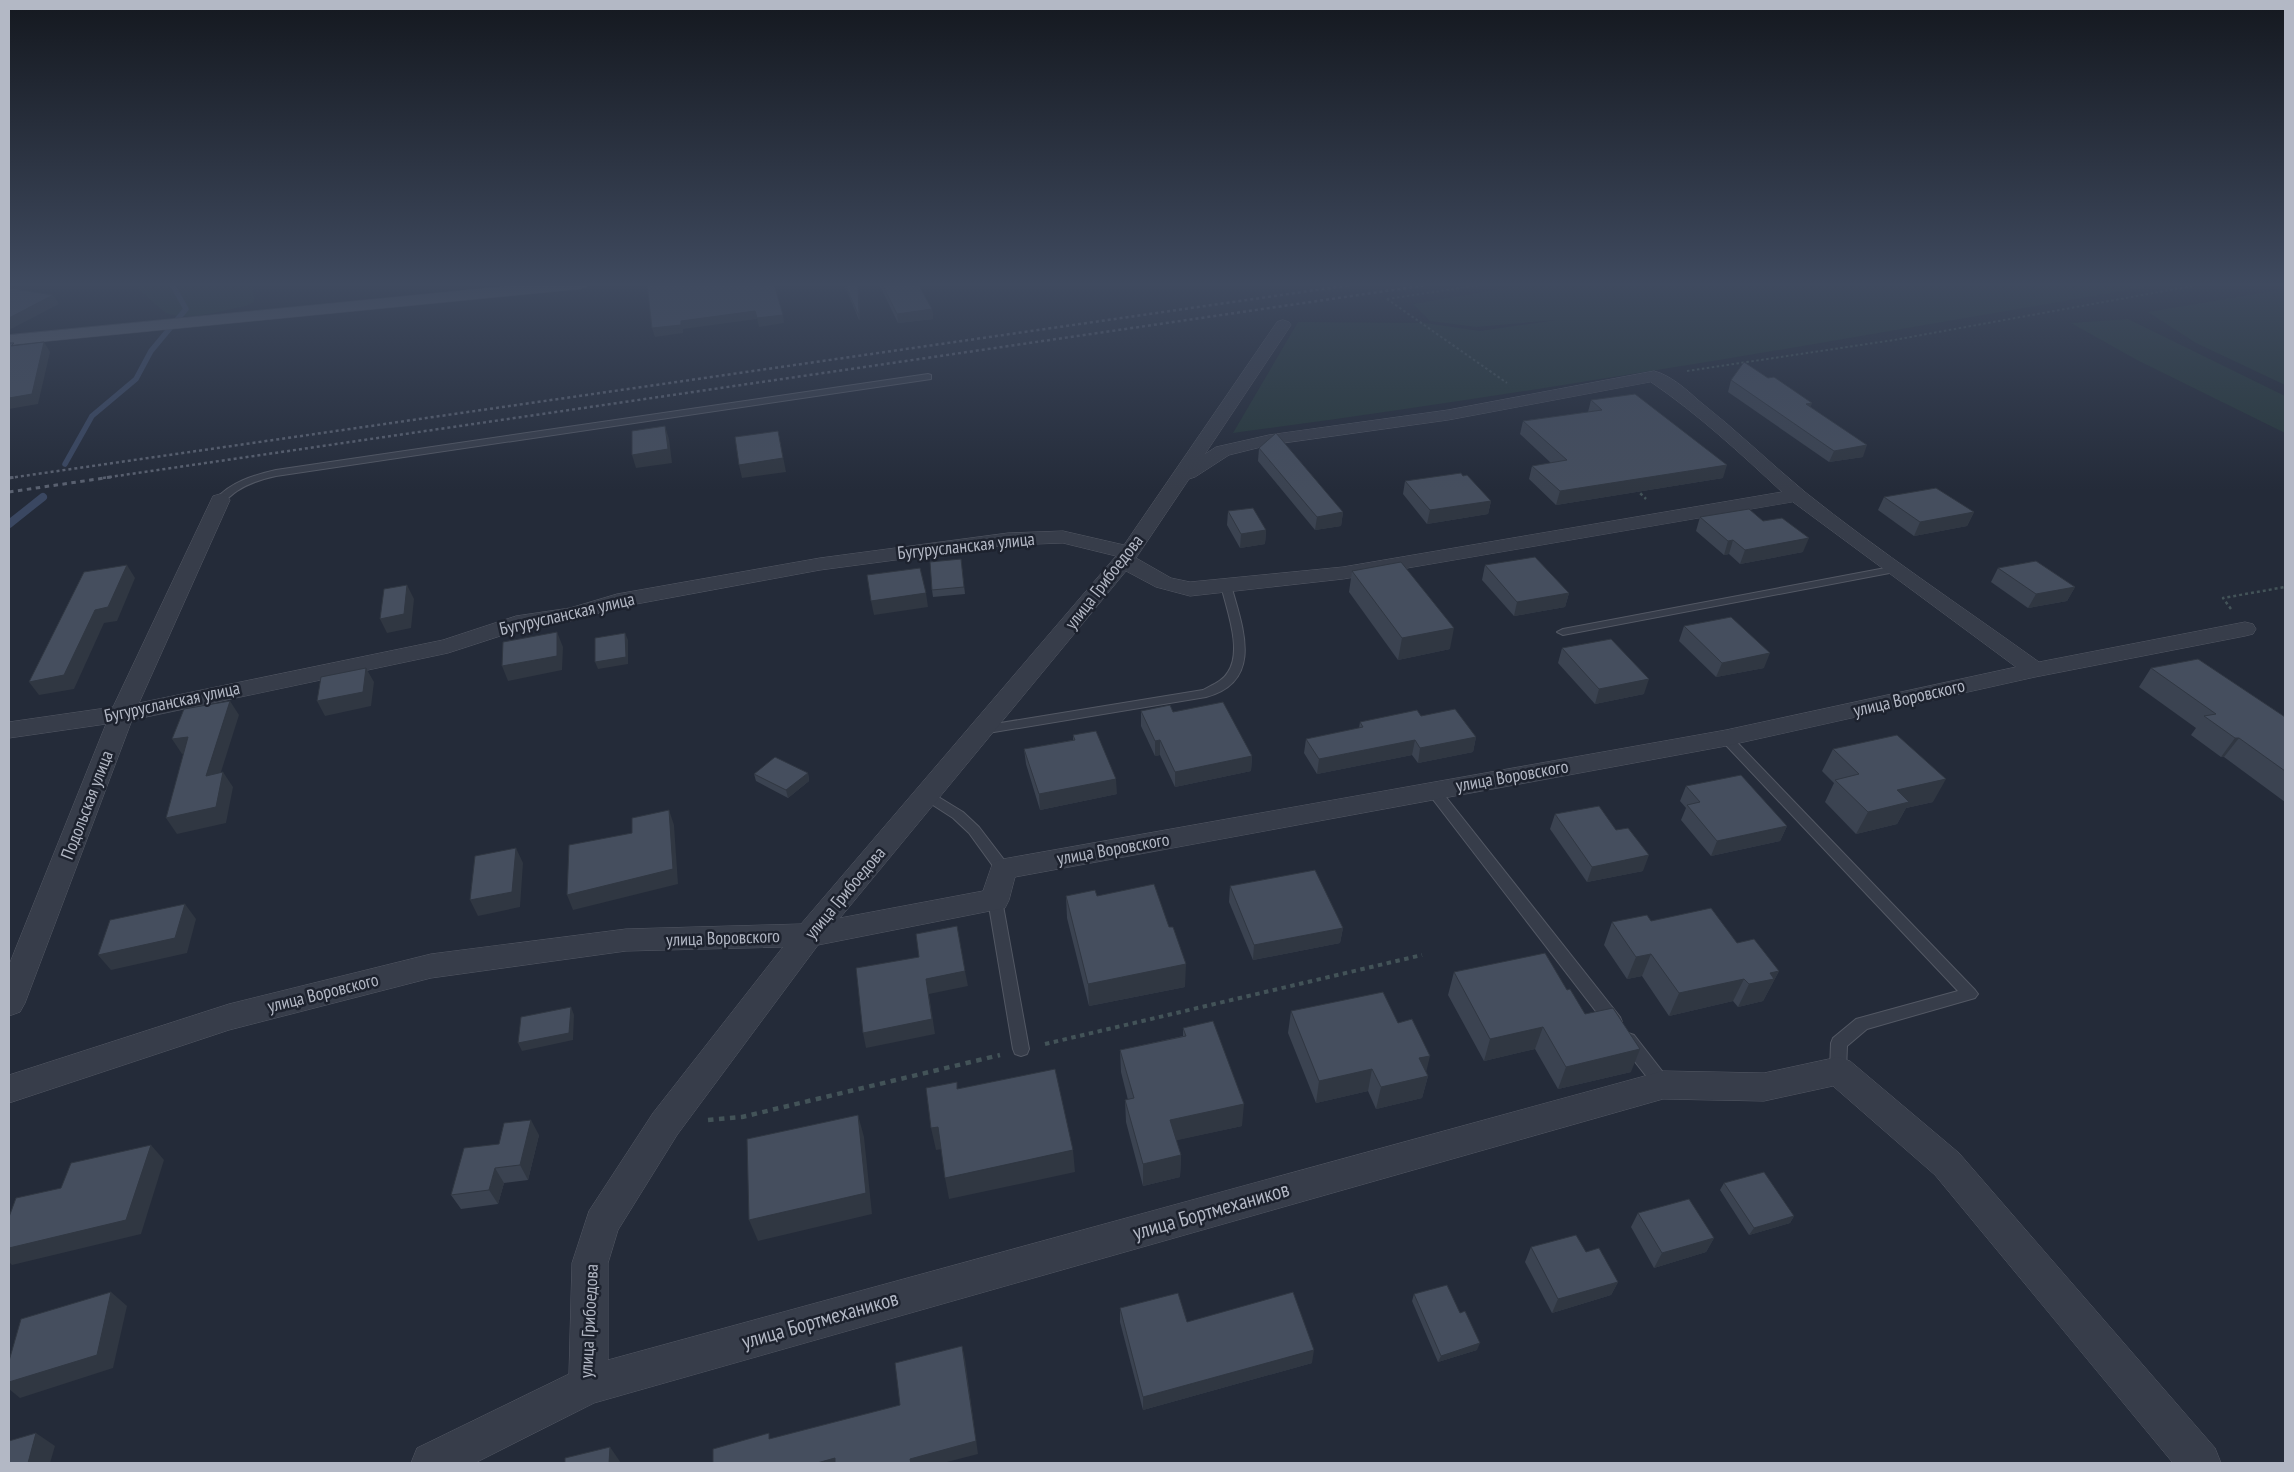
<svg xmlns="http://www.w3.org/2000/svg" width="2294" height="1472" font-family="'PT Sans Narrow',sans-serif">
<rect width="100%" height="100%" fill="#242b39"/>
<g fill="#27383b">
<path d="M142,284H257L253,287L254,302L246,306C223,310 193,321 169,314C162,312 147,295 138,290Z"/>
<path d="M1531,284H2162C1853,338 1544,392 1233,433L1298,322L1425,323L1480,331L1556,320L1476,327L1430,321L1413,304Z"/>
<path d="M2285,289V385L2196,343L2148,312Z"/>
<path d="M2128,319L2285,396V433L2137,360L2071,323Z"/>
</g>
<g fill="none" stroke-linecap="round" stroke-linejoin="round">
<path stroke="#3a4761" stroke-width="5.5" d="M65,464L92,416L136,379L151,351L186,309L172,284"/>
<path stroke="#3a4761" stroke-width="8" d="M9,524L43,497"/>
<g stroke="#535864" stroke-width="2">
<g id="service">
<path d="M928,374L931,375V379L276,476C262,479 249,483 237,491C231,495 226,501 220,503L215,500C230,482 254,475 276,470Z"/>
<path d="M1896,566L1901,569L1900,571L1563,635L1557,632L1563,629Z"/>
<path d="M1226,582L1231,585C1242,626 1265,681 1206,697L982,734L976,730L982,726L1203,690C1212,685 1223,681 1228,672C1243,650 1226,608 1221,585Z"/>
<path d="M1726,734L1730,735L1975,990L1978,994L1975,998L1867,1029L1847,1046L1846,1071L1844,1076L1838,1078L1832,1076L1830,1071L1831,1043L1833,1038L1856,1019L1958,991L1722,741L1720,738Z"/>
<path d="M1433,785L1438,787L1620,1017L1622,1022L1620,1027L1614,1028L1608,1027L1428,793L1426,790L1428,787Z"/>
<path d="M927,790L963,812L979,827L1008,865L1010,869L1008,873H998L969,833L953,818L922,798L920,795Z"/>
<path d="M995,895L1000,896L1002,900L1029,1049L1027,1054L1021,1056L1015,1054L1013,1049L988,900L990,896Z"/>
<path d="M1628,1033L1634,1035L1669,1080L1671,1085L1669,1090L1663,1092L1657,1090L1622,1045L1620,1040L1622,1035Z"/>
</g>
</g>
<g stroke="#535864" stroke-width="1">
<path id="minor" d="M1283,320L1289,322L1291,325L1205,454L1216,447L1269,435L1448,410L1654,371C1670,375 1686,389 1698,400C1735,429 1769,462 1805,492C1880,552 1961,606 2039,662L2245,622L2253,624L2256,629L2253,634L2245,636L2035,677L1726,746L1015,877L1009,900L1005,908L818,945L677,1135L618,1230L608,1263V1360L1663,1071L1764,1073L1838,1057L1850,1061L1959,1153L2215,1448L2221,1463H2173L1935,1175L1833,1086L1764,1101L1663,1099L594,1403L475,1463H411L417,1448L569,1374L572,1263L589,1211L653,1113L783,947L626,951L431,978L229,1030L9,1103V1075L229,1004L431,954L626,929L801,924L1116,556L1063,543L1008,545L820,570L620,607L572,621L528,627L448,653L132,720L25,1003L20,1012L9,1016V965L106,724L9,738V722L113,707L213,496L220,494L227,496L230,500L139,703L443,640L516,616L570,608L617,594L820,558L1008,533L1063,531L1124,545L1277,322ZM1651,382C1698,414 1740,453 1782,492L1343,567L1190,582L1171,578L1136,558L1189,479L1195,477L1229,455L1269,445L1448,420ZM1793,502L2016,667L1726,730L1003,859L993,862L983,891L840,918L1126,571L1156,587L1190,596L1343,579Z"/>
</g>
<g stroke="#414652" stroke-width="1">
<path id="primary" d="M529,284H588L586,287L580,289L9,345V335Z"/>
</g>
<g stroke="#435358" stroke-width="2" stroke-dasharray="2.5 2.5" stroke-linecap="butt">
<path d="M1387,299L1507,383"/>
<path d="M1387,299L1487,284"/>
<path d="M1687,371L1894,340L2203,284"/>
</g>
<g stroke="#435358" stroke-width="2.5" stroke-dasharray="3 3" stroke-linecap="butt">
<path d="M1636,489L1646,499"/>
<path d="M2231,609L2223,598L2285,587"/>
</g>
<path stroke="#435358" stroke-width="4" stroke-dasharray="4.5 4.5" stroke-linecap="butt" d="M1045,1044L1422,955"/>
<path stroke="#435358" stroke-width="4.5" stroke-dasharray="5.5 5.5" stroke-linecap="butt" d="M708,1120L742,1117L1000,1055"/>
<use href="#service" fill="#373d4a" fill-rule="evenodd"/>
<use href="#minor" fill="#373d4a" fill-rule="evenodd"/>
<use href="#primary" fill="#555c6a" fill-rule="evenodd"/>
<g stroke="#5a6170" stroke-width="2.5" stroke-dasharray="3 3" stroke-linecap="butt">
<path d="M9,478L1358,284"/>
<path d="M103,478L1434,284"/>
</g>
<g stroke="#5a6170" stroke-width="3" stroke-dasharray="4.5 4.5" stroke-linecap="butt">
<path d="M9,478L16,477"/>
<path d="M9,492L111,477"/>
</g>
</g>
<g fill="#3b4351">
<path d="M844,284H859L860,319L859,320Z"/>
<path d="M879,284H918L932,309L933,319L898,323Z"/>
<path d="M1731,380L1811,407L1863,457L1829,462L1728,392Z"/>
<path d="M1591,400L1723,478L1556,505L1529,479L1532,466L1551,463L1520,434L1523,421L1588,412Z"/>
<path d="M1259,448L1343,512L1341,526L1315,530L1258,461Z"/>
<path d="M1405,481L1491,501L1488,514L1427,524L1403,494Z"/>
<path d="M1884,497L1974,512L1967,526L1914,536L1878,510Z"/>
<path d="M1228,511L1266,530L1265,544L1240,548L1227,525Z"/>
<path d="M1700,517L1803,552L1740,564L1729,554L1724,555L1696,531Z"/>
<path d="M961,559L965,594L933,597L932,590Z"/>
<path d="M1485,565L1569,593L1565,607L1514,616L1482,580Z"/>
<path d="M1998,568L2075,587L2067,601L2028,608L1991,582Z"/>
<path d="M1352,571L1450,649L1398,660L1349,592Z"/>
<path d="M1684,626L1764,668L1716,677L1679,641Z"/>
<path d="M1562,648L1644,694L1595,704L1558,663Z"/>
<path d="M2151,668L2285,717V802L2224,757H2221L2191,735L2196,728L2139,687Z"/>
<path d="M1141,711L1173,712L1252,756L1251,771L1175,787L1160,755L1155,756L1141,726Z"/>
<path d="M1421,716L1476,737L1473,752L1418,763L1412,755L1317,774L1304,753L1306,739L1359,728L1360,722Z"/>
<path d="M1073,735L1117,794L1040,810L1026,764L1024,749L1073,740Z"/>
<path d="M1833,749L1933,802L1906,808L1897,824L1856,834L1825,802L1834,783L1822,771Z"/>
<path d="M808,773L809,781L788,798L756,781L754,774Z"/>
<path d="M1686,786L1787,826L1780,841L1711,856L1681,820L1686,808L1680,801Z"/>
<path d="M1555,814L1643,871L1587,882L1550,829Z"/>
<path d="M1230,886L1343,928L1340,943L1253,960L1229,902Z"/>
<path d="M1066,896H1097L1169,927L1185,987L1089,1006L1067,918Z"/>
<path d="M1651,921L1737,943L1779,971L1763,1001L1738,1007L1733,1001L1669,1016L1642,976L1627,979L1604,945L1612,922Z"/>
<path d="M1454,972L1567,990L1585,1014L1631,1072L1558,1089L1535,1049L1484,1061L1448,995Z"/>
<path d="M1291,1011L1398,1023L1428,1076L1422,1098L1376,1109L1368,1091L1316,1103L1288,1033Z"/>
<path d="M1183,1028L1242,1126L1176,1140L1181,1155L1180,1177L1143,1186L1126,1122L1125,1100H1128L1121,1072L1120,1050L1183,1036Z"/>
<path d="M539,1135L528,1180L504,1183L498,1204L461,1209L451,1195L499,1144Z"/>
<path d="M1724,1183L1794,1216L1790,1223L1749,1235L1720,1190Z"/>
<path d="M1638,1213L1714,1238L1706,1252L1654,1268L1631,1227Z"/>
<path d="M1531,1247L1586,1252L1618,1282L1611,1295L1552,1313L1525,1262Z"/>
<path d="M1414,1294L1477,1350L1438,1362L1412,1301Z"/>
<path d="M1120,1308L1312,1363L1143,1410L1120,1322Z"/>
</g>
<g fill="#303742">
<path d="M858,284H859L860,319L859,320L858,314Z"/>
<path d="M53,295L59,304L9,330V318Z"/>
<path d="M932,309L933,319L898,323L897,314Z"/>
<path d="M755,311L757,319L683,329V333L655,337L652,328L681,321Z"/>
<path d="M783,315L784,323L759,327L757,318Z"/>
<path d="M44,342L50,352L38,404L9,409V398Z"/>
<path d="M1812,403L1808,414L1806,404Z"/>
<path d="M665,426L669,439L672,463L636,468L632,455Z"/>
<path d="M778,431L786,472L742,478L739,465Z"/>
<path d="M1867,445L1863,457L1829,462L1834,451Z"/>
<path d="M1727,465L1723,478L1556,505L1560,491Z"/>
<path d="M1491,501L1488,514L1427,524L1430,510Z"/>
<path d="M1343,512L1341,526L1315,530L1317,517Z"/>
<path d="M1974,512L1967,526L1914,536L1920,522Z"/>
<path d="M1266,530L1265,544L1240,548L1241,534Z"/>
<path d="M1809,538L1803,552L1740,564L1745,550Z"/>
<path d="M1733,540L1729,554L1724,555L1728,541Z"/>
<path d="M127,565L135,578L117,621L104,623L74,689L39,695L29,682L95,610Z"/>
<path d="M407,585L414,599L411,628L387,633L380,619Z"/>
<path d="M2075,587L2067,601L2028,608L2036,594Z"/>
<path d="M926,593L928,607L874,615L871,601Z"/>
<path d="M1569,593L1565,607L1514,616L1517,602Z"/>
<path d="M1454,628L1450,649L1398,660L1402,638Z"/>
<path d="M557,632L563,647L562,670L508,681L502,666Z"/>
<path d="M625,633L628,640V664L598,669L595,662Z"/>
<path d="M1770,653L1764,668L1716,677L1722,663Z"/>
<path d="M366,668L374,682L371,706L325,716L317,701Z"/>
<path d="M1649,679L1644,694L1595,704L1599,689Z"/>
<path d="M230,701L239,715L215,791L206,776Z"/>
<path d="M188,737L198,751L182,754L172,739Z"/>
<path d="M1476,737L1473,752L1418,763L1420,748Z"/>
<path d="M2235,738H2239L2224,757H2221Z"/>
<path d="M1160,740V755L1155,756V741Z"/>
<path d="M1415,740L1412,755L1317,774L1319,759Z"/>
<path d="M1252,756L1251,771L1175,787V772Z"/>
<path d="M223,772L233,787L226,823L177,834L166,818Z"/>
<path d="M808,773L809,781L788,798L786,790Z"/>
<path d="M1116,779L1117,794L1040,810L1039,794Z"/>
<path d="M1946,779L1933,802L1906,808L1897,824L1856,834L1868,812L1897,790Z"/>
<path d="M669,810L674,825L678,884L573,910L567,895Z"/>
<path d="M1787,826L1780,841L1711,856L1717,841Z"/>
<path d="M516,848L523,863L520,907L478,916L470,900Z"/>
<path d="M1649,855L1643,871L1587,882L1592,867Z"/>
<path d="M185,904L196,919L187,953L111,970L98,955Z"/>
<path d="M1343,928L1340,943L1253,960L1254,945Z"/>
<path d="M1651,954L1642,976L1627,979L1636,957Z"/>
<path d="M1186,964L1185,987L1089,1006L1088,984Z"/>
<path d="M965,971L968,986L929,994L935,1034L866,1048L863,1033L926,979Z"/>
<path d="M1779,971L1763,1001L1738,1007L1749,984L1770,973Z"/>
<path d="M1744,979L1733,1001L1669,1016L1679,993Z"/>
<path d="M571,1007L574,1015L573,1040L522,1051L518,1043Z"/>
<path d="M1543,1027L1535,1049L1484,1061L1490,1039Z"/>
<path d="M1640,1049L1631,1072L1558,1089L1566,1067Z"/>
<path d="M1430,1056L1425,1077L1428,1076L1422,1098L1376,1109L1381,1087L1419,1058Z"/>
<path d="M1372,1069L1368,1091L1316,1103L1319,1081Z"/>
<path d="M1244,1104L1242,1126L1169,1142L1170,1120Z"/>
<path d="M858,1115L864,1137L872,1214L758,1241L749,1220Z"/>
<path d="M531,1120L539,1135L528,1180L520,1165Z"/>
<path d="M938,1127L942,1149L936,1150L931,1128Z"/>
<path d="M151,1145L164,1160L141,1234L12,1265L9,1262V1248Z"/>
<path d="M1073,1150L1075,1172L949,1199L945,1178Z"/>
<path d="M1181,1155L1180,1177L1143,1186V1164Z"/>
<path d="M495,1168L504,1183L498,1204L489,1190Z"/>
<path d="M1794,1216L1790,1223L1749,1235L1754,1228Z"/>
<path d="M1714,1238L1706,1252L1654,1268L1662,1253Z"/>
<path d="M1618,1282L1611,1295L1552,1313L1558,1299Z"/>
<path d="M111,1292L127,1306L113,1368L20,1398L9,1389V1382Z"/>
<path d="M1480,1343L1477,1350L1438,1362L1441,1356Z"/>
<path d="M962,1346L965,1359L978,1454L943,1463H911L910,1459Z"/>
<path d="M1314,1350L1312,1363L1143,1410V1397Z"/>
<path d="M36,1433L55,1446L50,1463H28Z"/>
<path d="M610,1447L621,1463H609Z"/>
<path d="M835,1458L837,1463H817Z"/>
</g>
<g fill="#454e5e" stroke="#303742">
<path d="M647,284H774L783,315L757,318L755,311L681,321V325L652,328Z"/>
<path d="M845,284H858L859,313L858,314Z"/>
<path d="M882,284H918L932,309L897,314Z"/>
<path d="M9,288L53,295L9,318Z"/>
<path d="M44,342L32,394L9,398V343H14L11,346Z"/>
<path d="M1744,362L1768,378L1774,377L1812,403L1806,404L1867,445L1834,451L1731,380Z"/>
<path d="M1635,394L1727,465L1560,491L1532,466L1567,460L1523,421L1602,410L1591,400Z"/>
<path d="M665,426L668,449L632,455V431Z"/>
<path d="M778,431L783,458L739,465L735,437Z"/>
<path d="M1276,433L1343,512L1317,517L1259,448Z"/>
<path d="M1461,473L1463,476L1467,475L1491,501L1430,510L1405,481Z"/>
<path d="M1936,488L1974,512L1920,522L1884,497Z"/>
<path d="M1253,508L1266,530L1241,534L1228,511Z"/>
<path d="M1749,509L1763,521L1782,518L1809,538L1745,550L1733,540L1728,541L1700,517Z"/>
<path d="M1535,557L1569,593L1517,602L1485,565Z"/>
<path d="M961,559L964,587L932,590L930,562Z"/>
<path d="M2036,561L2075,587L2036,594L1998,568Z"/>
<path d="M1401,562L1454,628L1402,638L1352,571Z"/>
<path d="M127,565L108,607L95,610L64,675L29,682L84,572Z"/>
<path d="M920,568L926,593L871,601L867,575Z"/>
<path d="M407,585L404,614L380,619L384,589Z"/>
<path d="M1731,617L1770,653L1722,663L1684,626Z"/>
<path d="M557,632V656L502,666L503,642Z"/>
<path d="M625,633L626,657L595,662V638Z"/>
<path d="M1611,639L1649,679L1599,689L1562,648Z"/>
<path d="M2198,659L2285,717V771L2239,738H2235L2204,716L2216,714L2151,668Z"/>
<path d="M366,668L363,692L317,701L321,677Z"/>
<path d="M230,701L206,776L223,772L216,807L166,818L188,737L172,739L184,709Z"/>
<path d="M1223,702L1252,756L1175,772L1160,740L1155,741L1141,711L1170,705L1173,712Z"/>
<path d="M1455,709L1476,737L1420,748L1415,740L1319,759L1306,739L1363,727L1360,722L1417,710L1421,716Z"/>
<path d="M1096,731L1116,779L1039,794L1024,749L1075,740L1073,735Z"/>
<path d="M1897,735L1946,779L1897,790L1909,802L1868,812L1835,780L1859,774L1833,749Z"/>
<path d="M775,757L808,773L786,790L754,774Z"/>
<path d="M1741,775L1787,826L1717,841L1687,805L1700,802L1686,786Z"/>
<path d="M1599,806L1616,830L1628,828L1649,855L1592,867L1555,814Z"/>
<path d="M669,810L673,869L567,895L569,845L632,833V818Z"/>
<path d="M516,848L512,892L470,900L475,856Z"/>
<path d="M1315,870L1343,928L1254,945L1230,886Z"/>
<path d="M1154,884L1169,927H1173L1186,964L1088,984L1066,896L1095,890L1097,896Z"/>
<path d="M185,904L175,938L98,955L110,920Z"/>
<path d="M1711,908L1737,943L1754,939L1779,971L1770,973L1774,979L1749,984L1744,979L1679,993L1651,954L1636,957L1612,922L1647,915L1651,921Z"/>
<path d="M957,926L965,971L926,979L932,1019L863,1033L856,968L919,957L916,934Z"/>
<path d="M1545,953L1567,990L1570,989L1585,1014L1613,1008L1640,1049L1566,1067L1543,1027L1490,1039L1454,972Z"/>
<path d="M1383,992L1398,1023L1412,1019L1430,1056L1419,1058L1428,1076L1381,1087L1372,1069L1319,1081L1291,1011Z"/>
<path d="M571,1007L569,1033L518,1043L521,1017Z"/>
<path d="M1213,1021L1244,1104L1170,1120L1181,1155L1143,1164L1125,1100L1134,1098L1120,1050L1186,1036L1183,1028Z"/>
<path d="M1055,1069L1073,1150L945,1178L938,1127L931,1128L926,1088L957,1082V1089Z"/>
<path d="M858,1115L866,1193L749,1220L747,1139Z"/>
<path d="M531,1120L520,1165L495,1168L489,1190L451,1195L464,1148L499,1144L504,1123Z"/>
<path d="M151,1145L126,1220L9,1248V1217L16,1198L61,1188L71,1163Z"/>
<path d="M1764,1172L1794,1216L1754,1228L1724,1183Z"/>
<path d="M1689,1199L1714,1238L1662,1253L1638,1213Z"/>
<path d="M1576,1235L1586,1252L1599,1248L1618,1282L1558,1299L1531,1247Z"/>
<path d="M1447,1285L1460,1313L1465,1311L1480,1343L1441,1356L1414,1294Z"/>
<path d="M111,1292L97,1355L9,1382V1361L21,1319Z"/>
<path d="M1293,1292L1314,1350L1143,1397L1120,1308L1178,1293L1187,1322Z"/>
<path d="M962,1346L976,1441L910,1459L911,1463H835V1458L817,1463H713V1449L769,1433V1439L900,1405L895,1363Z"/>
<path d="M36,1433L28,1463H9V1441Z"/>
<path d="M610,1447L609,1463H565V1458Z"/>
</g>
<linearGradient id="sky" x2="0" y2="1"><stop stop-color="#14181f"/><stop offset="0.58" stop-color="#3f4a5f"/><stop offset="1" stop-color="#3f4a5f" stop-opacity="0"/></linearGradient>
<rect width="2294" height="490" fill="url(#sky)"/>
<g text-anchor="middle" stroke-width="5" stroke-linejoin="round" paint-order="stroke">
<g font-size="18" fill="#b3b8c5" stroke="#1d222e">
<text transform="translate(966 546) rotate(-6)" y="6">Бугурусланская улица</text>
<text transform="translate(1104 582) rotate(-52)" y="6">улица Грибоедова</text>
<text transform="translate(567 614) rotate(-13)" y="6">Бугурусланская улица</text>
<text transform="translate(1909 698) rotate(-13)" y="6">улица Воровского</text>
<text transform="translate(172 702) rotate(-12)" y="6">Бугурусланская улица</text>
<text transform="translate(1512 776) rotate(-10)" y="6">улица Воровского</text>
<text transform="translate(87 805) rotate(-69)" y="6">Подольская улица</text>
<text transform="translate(1113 849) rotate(-10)" y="6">улица Воровского</text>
<text transform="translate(845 893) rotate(-50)" y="6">улица Грибоедова</text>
<text transform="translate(723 938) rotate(-2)" y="6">улица Воровского</text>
<text transform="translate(323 993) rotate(-14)" y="6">улица Воровского</text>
<text transform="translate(589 1321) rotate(-87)" y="6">улица Грибоедова</text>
</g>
<g font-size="21" fill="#b3b8c5" stroke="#1d222e">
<text transform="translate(1211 1211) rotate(-16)" y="7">улица Бортмехаников</text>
<text transform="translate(820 1320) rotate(-16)" y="7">улица Бортмехаников</text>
</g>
</g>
<rect width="2294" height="1472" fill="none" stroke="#b3b8c5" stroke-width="20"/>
</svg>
